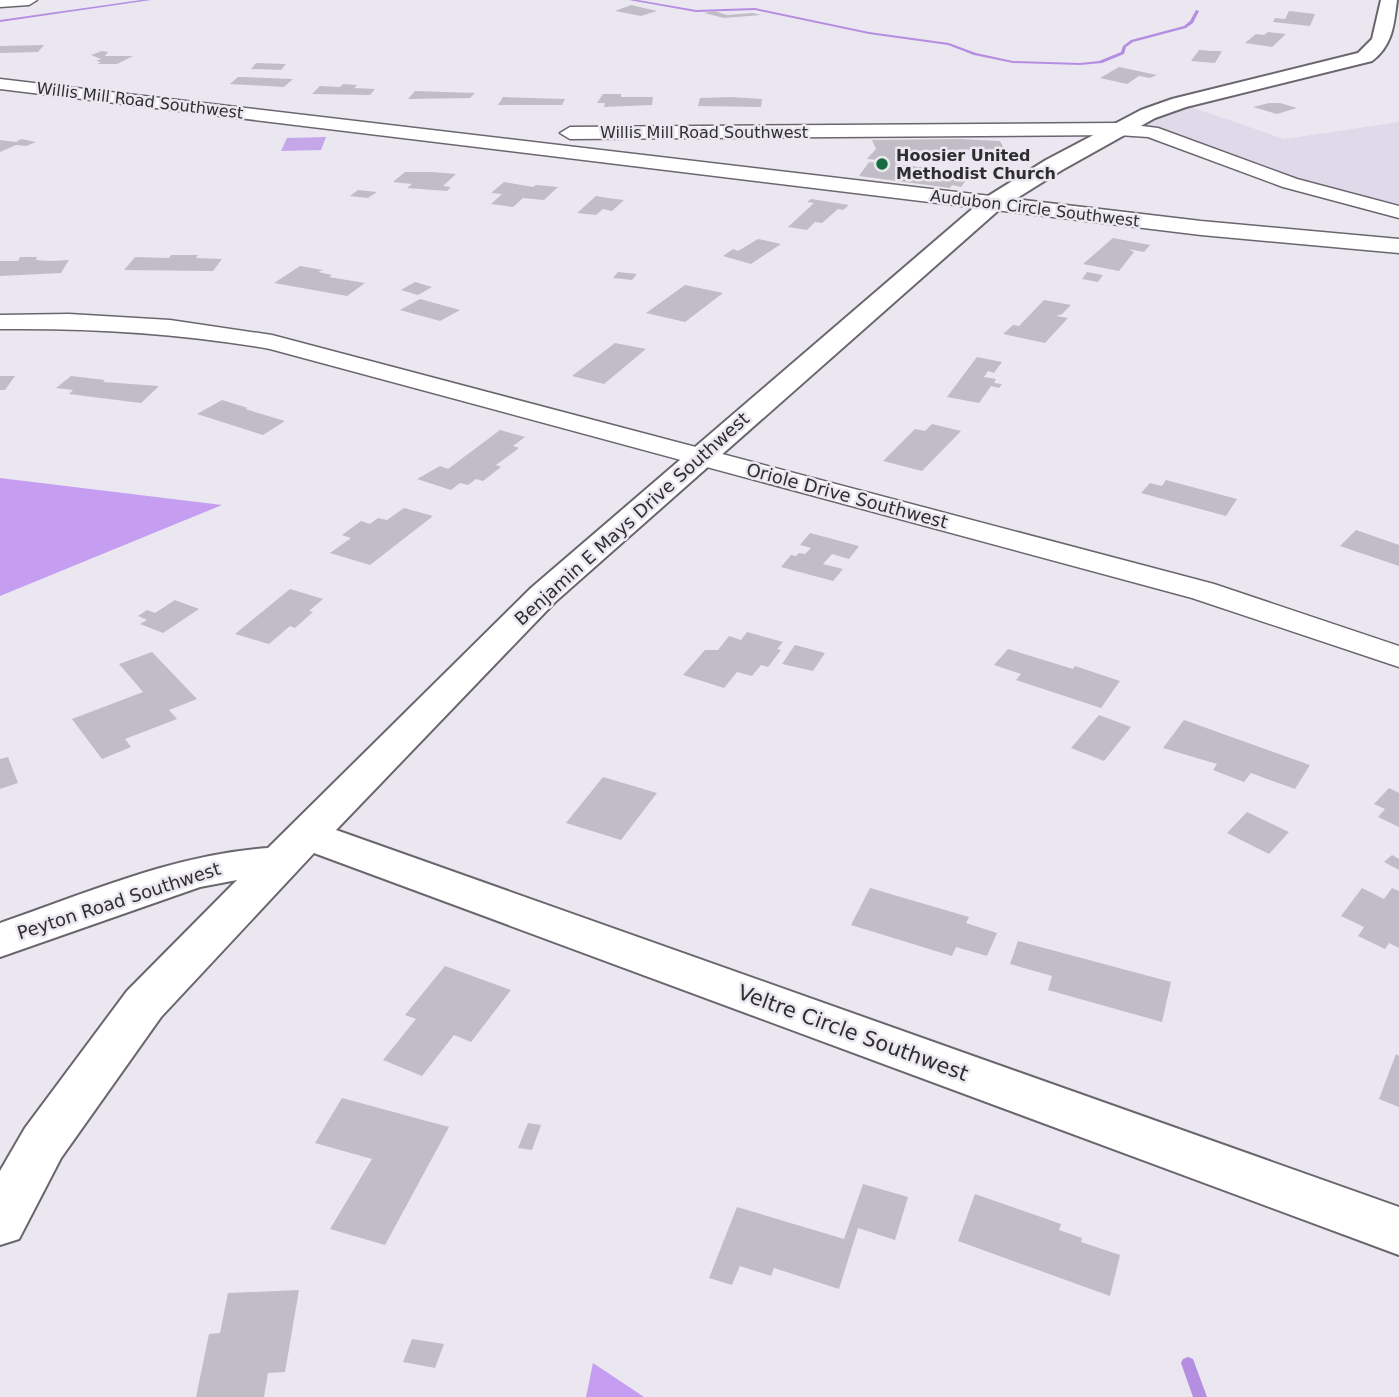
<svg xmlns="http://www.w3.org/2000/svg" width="1399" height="1397" font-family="'DejaVu Sans',sans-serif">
<rect width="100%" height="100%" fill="#ebe7f1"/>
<path fill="#e0d9ea" d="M1191,107L1284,139L1399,122V205L1272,173L1185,137L1135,127Z"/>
<path fill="#c4a6e9" d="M326,137L321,150L281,151L287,138Z"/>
<g fill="#c59ef2">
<path d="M0,478L222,505L0,596Z"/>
<path d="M593,1363L644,1397H586Z"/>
</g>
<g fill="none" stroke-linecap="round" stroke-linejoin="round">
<g fill="#b58ee1" fill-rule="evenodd">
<path d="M141,0H151L0,22V20Z"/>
<path d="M629,0H638L696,10L755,8L869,32L949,43L976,53L1013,61L1080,63L1099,61L1121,52L1123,46L1131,40L1184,26L1190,21L1196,10L1199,11L1193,23L1186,28L1133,42L1126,47L1124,54L1102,63L1080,65L1013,63L974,55L948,45L869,34L755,10L696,12Z"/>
<path d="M1188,1357L1193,1359L1207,1397H1193L1181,1363L1183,1359Z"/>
</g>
</g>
<g fill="#c0bdc6">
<path d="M631,5L657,11L641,16L615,11Z"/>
<path d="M714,11L727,15L753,13L761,15L724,18L704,13Z"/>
<path d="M1289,11L1315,14L1310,26L1273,22L1275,18L1285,19Z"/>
<path d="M1268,32L1286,34L1272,47L1245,43L1256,34L1264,35Z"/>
<path d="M44,45L38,52L0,53V46Z"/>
<path d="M1199,50L1212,51H1222L1215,63L1191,61Z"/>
<path d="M102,51L108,52L105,56H133L117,64H97L101,62L96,61L101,59L91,55Z"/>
<path d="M256,63L286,64L281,70L251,69Z"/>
<path d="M1119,67L1157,75L1150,78L1139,76L1127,84L1100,78Z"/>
<path d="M238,77H243L293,79L284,87L230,84Z"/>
<path d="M343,84L357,85L354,88L375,89L370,95L312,94L320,86L340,87Z"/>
<path d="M415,91L475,93L470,98L408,99Z"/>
<path d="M603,94H621V97H653L652,105L604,107L605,103H597Z"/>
<path d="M503,97L565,99L562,105H498Z"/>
<path d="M731,97L762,99L761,107L698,106L700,98Z"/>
<path d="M1269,103H1280L1297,108L1277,114L1253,107Z"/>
<path d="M21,139L36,142L26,146L16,145L0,152V140L16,142Z"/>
<path d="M958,139L1000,141L1004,149L906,151L895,164L960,172L958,175L969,176L961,187L952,185L950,188L859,176L869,162L879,163L880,160L867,159L876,149L872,140Z"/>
<path d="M405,172H432L456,174L443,186L451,187L447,191L407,188L412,184L393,182Z"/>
<path d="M504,182L533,187L536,185L558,187L544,200L523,198L513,207L491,204L502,194L491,193Z"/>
<path d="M358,190L377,192L368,198L350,196Z"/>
<path d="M596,196L608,198L624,200L612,211L603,209L596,215L577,213Z"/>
<path d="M811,199L849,205L843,210L838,209L822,223L815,222L807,230L788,227L814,203L807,202Z"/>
<path d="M1113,238L1150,245L1144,252L1128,249L1134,252L1119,271L1083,264Z"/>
<path d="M758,239L781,244L751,264L723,256L733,249L738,251Z"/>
<path d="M171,255H198L196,258L222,259L213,271L124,270L135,257L169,258Z"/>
<path d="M20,257H37L36,260L50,261L69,260L61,273L0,276V261H18Z"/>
<path d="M300,266L323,270L318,272L332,275L329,277L365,283L347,296L274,283Z"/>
<path d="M618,272L637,274L632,280L613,278Z"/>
<path d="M1087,272L1103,275L1098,282L1082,279Z"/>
<path d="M415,282L432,287L418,295L401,290Z"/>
<path d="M685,285L723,293L685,322L646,313Z"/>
<path d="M420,299L460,310L440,321L400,310Z"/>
<path d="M1044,300L1071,305L1062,314L1056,316L1068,318L1045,343L1003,334L1013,325L1019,326Z"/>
<path d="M615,343L646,349L604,384L572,376Z"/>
<path d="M977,357L1002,362L994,373L988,371L984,377L996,379L994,383L1002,384L999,388L991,386L979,403L947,397Z"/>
<path d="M0,376H15L5,390H0Z"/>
<path d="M71,376L105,380L103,382L159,386L141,403L69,394L73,390L56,388Z"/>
<path d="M222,400L248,408L245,409L285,421L263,435L197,414Z"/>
<path d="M932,424L961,431L922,471L883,461L915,429L925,431Z"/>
<path d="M500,430L525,437L513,446L519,448L496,465L501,467L483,481L476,479L468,485L460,483L451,490L417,479L440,466L448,469Z"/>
<path d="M1166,480L1237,499L1226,516L1141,493L1150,483L1162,486Z"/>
<path d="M404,508L433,516L370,565L330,553L351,538L342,535L361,521L370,524L378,518L387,520Z"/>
<path d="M1356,530L1399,545V566L1340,546Z"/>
<path d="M810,533L859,546L849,559L832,554L823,564L843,569L833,581L781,567L791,555L796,556L799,553L805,554L811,548L800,545Z"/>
<path d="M290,589L323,599L309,611L313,612L295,628L290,626L269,644L235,634Z"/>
<path d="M175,600L199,609L163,633L140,624L147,620L138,616L147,610L155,613Z"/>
<path d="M747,632L783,642L777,649L781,650L768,667L761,665L752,676L737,672L724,688L683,675L705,650H718L729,636L741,640Z"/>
<path d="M795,645L825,653L813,671L782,664Z"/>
<path d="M1008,649L1073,669L1075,666L1120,681L1101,708L1016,680L1021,674L994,665Z"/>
<path d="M152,652L197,699L169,710L177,719L125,739L131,747L102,759L72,719L143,692L119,664Z"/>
<path d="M1099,715L1131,727L1104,761L1071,748Z"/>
<path d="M1184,720L1310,765L1295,789L1251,773L1244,782L1213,770L1217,764L1163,748Z"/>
<path d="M8,757L18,783L0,789V759Z"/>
<path d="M603,777L657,793L621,840L566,823Z"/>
<path d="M1389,788L1399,793V827L1378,817L1385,809L1374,804Z"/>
<path d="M1247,812L1289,832L1269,854L1227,833Z"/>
<path d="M1392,855L1399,859V870L1384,862Z"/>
<path d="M870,888L969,917L966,923L997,933L987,956L956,947L952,956L851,925Z"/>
<path d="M1362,888L1384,899L1392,888L1399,891V948L1389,943L1385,949L1358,936L1364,927L1341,916Z"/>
<path d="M1018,941L1171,982L1162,1022L1048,990L1052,976L1010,964Z"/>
<path d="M445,966L511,990L471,1042L454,1035L422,1076L383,1060L416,1019L405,1015Z"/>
<path d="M1396,1054L1399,1056V1107L1379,1099Z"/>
<path d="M342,1098L449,1127L385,1245L330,1229L372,1159L315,1143Z"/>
<path d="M528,1123L541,1125L532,1150L518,1148Z"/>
<path d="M863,1184L908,1197L895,1240L858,1228L839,1289L774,1268L771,1276L740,1266L732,1285L709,1278L737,1207L844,1239Z"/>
<path d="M975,1194L1061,1224L1059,1230L1082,1238L1081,1242L1120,1255L1110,1296L958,1241Z"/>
<path d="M299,1290L285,1372L268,1373L264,1397H196L209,1334L220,1333L228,1293Z"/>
<path d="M412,1339L444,1344L435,1368L403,1362Z"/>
</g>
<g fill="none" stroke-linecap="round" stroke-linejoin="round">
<g stroke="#6a666e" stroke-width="3">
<g id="street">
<path d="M0,0H37L29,5L0,7Z"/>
<path d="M0,79L1201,221L1399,239V253L1201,235L0,89Z"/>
<path d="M1118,123L1158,128L1297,179L1399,206V218L1283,187L1148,137L1118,135L570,139L560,133L570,127Z"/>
<path d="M69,314L170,320L272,335L1214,584L1399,646V667L1192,598L270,349C180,333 91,328 0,329V315Z"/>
</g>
</g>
<g stroke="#6a666e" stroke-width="4">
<path id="secondary" d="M1381,0H1397C1394,24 1393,45 1372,61L1186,107L1155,118L1062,170L1001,208L555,602L336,830L1399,1207V1255L314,853L161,1017L61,1158L19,1239L0,1245V1171L25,1128L127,991L237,880L200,887L0,957V923C87,893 176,854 268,848L531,588L985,198L1046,160L1141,110L1172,99L1358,53L1372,39Z"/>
</g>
<use href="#street" fill="#fff" fill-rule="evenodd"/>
<use href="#secondary" fill="#fff" fill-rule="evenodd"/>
</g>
<circle fill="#156c3f" stroke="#ebe7f1" stroke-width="2.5" cx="882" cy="164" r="7"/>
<g text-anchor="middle" stroke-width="5" stroke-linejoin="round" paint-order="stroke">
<g font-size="16" fill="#2e2d30" stroke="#ebe7f1">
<text transform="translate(140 100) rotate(7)" y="6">Willis Mill Road Southwest</text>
<text x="704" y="138">Willis Mill Road Southwest</text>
<text transform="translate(1035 208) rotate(7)" y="6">Audubon Circle Southwest</text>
</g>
<g font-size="16" font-weight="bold" fill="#2e2d30" stroke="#ebe7f1" text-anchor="start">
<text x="896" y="161">Hoosier United<tspan x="896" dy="18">Methodist Church</tspan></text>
</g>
<g font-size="18" fill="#2e2d30" stroke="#ebe7f1">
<text transform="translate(847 496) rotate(15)" y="6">Oriole Drive Southwest</text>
<text transform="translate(632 519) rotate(-42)" y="6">Benjamin E Mays Drive Southwest</text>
<text transform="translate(119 901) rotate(-18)" y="6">Peyton Road Southwest</text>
</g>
<g font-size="21" fill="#2e2d30" stroke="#ebe7f1">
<text transform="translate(853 1033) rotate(20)" y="7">Veltre Circle Southwest</text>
</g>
</g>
</svg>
